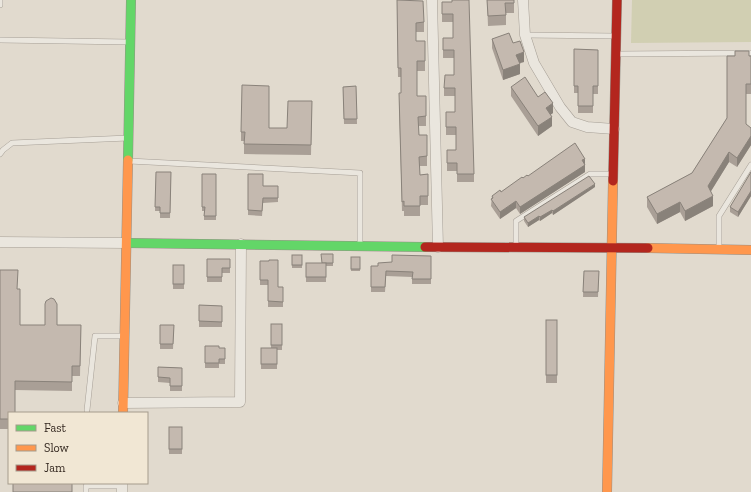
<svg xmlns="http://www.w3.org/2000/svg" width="751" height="492" font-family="'Zilla Slab',serif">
<rect width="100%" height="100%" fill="#e1dace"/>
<path fill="#d1cfb2" d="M632,0H751V42L631,43Z"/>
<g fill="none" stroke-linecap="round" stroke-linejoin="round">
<g stroke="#a69f96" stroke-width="6">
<g id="lane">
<path d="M0,5V0"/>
<path d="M525,35L614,36"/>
<path d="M0,40L129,42"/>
<path d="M618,54L751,53"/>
<path d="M0,154L3,150L12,143L128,138"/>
<path d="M129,161L360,173V244"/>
<path d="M516,246V221L590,174H612"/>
<path d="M719,248V216L751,165"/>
<path d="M87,410L95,336H122"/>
<path d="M86,492V486H122"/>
</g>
</g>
<g stroke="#a69f96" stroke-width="11">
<g id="street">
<path d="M432,0L438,247"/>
<path d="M523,0L525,35L534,63L560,107L572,122L587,127L614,129"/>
<path d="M0,242L127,243"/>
<path d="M123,403L240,402L241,244"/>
<path d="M122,492V483"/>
</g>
</g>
<g stroke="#968f86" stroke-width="10">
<g id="fast">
<path d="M128,160L131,0"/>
<path d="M127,243L425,247"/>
</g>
</g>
<g stroke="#968f86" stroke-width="10">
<g id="slow">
<path d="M648,248L751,250"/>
<path d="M123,413L128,160"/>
<path d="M607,492L613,181"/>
</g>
</g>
<g stroke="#968f86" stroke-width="10">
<g id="jam">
<path d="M613,181L617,0"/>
<path d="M425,247L648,248"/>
</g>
</g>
<use href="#lane" stroke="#eae6de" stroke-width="5"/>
<use href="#street" stroke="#eae6de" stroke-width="10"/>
<use href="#fast" stroke="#63d668" stroke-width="9"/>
<use href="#slow" stroke="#ff974d" stroke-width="9"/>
<use href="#jam" stroke="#b3261e" stroke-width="9"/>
</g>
<g fill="#a99f96">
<path d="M397,0L424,22V32H416V41H425V71H417V96H426V126H418L419,135H427V166H419L420,175L428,174V205H420V216H404V211H402L399,103L401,93V77H398Z"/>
<path d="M487,0H514V13H506V25L488,26Z"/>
<path d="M442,2H452L474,174V182H457V171H447V150H456V135H446V112H455V96H444V88L454,75V58H443V38H453V22H442Z"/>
<path d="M492,39L513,43L524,62L519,63L520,74L503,80L492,48Z"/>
<path d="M574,49L598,50V94H593V113H578V93H574Z"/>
<path d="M735,56H751V94H746V124L751,128V145L737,167L729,162L711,191L713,206L685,221L680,212L657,224L647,207V197L692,173L727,118Z"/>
<path d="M356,86L357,124H344L343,87Z"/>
<path d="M511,87L538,97L553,113L551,114L552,126L538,136L511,96Z"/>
<path d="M312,101L311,155L244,154V141H241V132L269,128H287Z"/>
<path d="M585,159V172L520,214L516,208L500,219L491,206L492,196L501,192L523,178Z"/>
<path d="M156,172H171L170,218H160V211H155Z"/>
<path d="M751,172V196L738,217L730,212V207Z"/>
<path d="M202,174H216V220H204V211H202Z"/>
<path d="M248,174L263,186H278V202L263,203L262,216L248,215Z"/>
<path d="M595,187L553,215L552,213L540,221L539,220L528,227L524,221V217Z"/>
<path d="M333,254V266H326V282H306V263H322Z"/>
<rect x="292" y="255" width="10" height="13"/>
<path d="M431,256V284H412V277L386,276L385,292H371V266H378L392,262Z"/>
<rect x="351" y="257" width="9" height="14"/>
<path d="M207,259H230V273H222V282H207Z"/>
<path d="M260,261L278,287H283V307H268V285H260Z"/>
<rect x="173" y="265" width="11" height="24"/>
<path d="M0,270L17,289L20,325H81L80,376H72V391L15,390L9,413V429H0Z"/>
<path d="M584,271H599L598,297H583Z"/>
<path d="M199,305L222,306V327H199Z"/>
<rect x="546" y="320" width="11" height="63"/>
<path d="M271,324H282V350H277V369H261V348H271Z"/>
<path d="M160,325H174L173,349H160Z"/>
<path d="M205,346L219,348H225V364H219V368H205Z"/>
<path d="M158,367L182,368V391H170V383L158,382Z"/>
<rect x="169" y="427" width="13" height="27"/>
</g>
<g fill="#89827a">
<path d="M524,52V62L516,64V55Z"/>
<path d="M520,64V74L503,80V70Z"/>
<path d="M553,103V113L546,118V108Z"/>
<path d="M552,117V126L538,136V126Z"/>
<path d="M751,136V145L737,167V158Z"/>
<path d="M729,152V162L708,196V186Z"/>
<path d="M585,159V172L520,214V207Z"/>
<path d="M595,184V187L553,215V211Z"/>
<path d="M751,191V196L738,217V212Z"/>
<path d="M713,196V206L685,221V211Z"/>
<path d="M516,201V208L500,219V212Z"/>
<path d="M680,202V212L657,224V214Z"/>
<path d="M552,210V213L540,221V217Z"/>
<path d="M539,216V220L528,227V223Z"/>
</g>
<g fill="#c4b9af" stroke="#89827a">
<path d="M397,0L423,1L424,22L416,23V41H425V61H417V96H426V116L418,117L419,135H427V156L419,157L420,175L428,174V196H420V206H404V201L402,202L399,93H401V68H398Z"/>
<path d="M452,0H469L474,174H457V163H447V150H456V127H446V112H455V88H444L445,75H454V50H443V38H453V14H442V2H452Z"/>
<path d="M487,0H514V3H505L506,15L488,16Z"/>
<path d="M509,33L513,43L520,41L524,52L516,55L520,64L503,70L492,39Z"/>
<path d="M574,49L598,50V86H593V106H578V86H574Z"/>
<path d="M735,51H749V56H751V84H746V124L751,128V136L737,158L729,152L708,186L713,196L685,211L680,202L657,214L647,197L692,173L727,118V56H735Z"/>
<path d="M525,77L538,97L545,92L553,103L546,108L552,117L538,126L511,87Z"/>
<path d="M242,85L269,86V128H287L288,101H312L311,145L244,144L245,132H241Z"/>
<path d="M356,86L357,119H344L343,87Z"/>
<path d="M575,143L585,159L582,160L585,165L520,207L516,201L500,212L491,199L493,198L492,196L500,190L501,192L522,177L523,178L527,175L528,176Z"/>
<path d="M156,172H171L170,213H160V207H155Z"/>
<path d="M751,172V191L738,212L730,207Z"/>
<path d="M202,174H216V216H204L205,207H202Z"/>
<path d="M248,174H263V186H278V198H263L262,211L248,210Z"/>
<path d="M589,176L595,184L553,211L552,210L540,217L539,216L528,223L524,217Z"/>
<path d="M321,254H333V263H322Z"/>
<rect x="292" y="255" width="10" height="10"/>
<path d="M392,255L431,256V279H412L413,272L386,271L385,287H371V266H378V263L392,262Z"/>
<rect x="351" y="257" width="9" height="12"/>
<path d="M207,259H230V268H222V277H207Z"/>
<path d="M269,260H278V287H283V302L268,301V280H260V261H269Z"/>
<rect x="306" y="263" width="20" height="14"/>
<rect x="173" y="265" width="11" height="19"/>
<path d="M0,270H18L17,289H20V325H45V304L46,301L51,298L54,299L57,304V325H81L80,366H72V382L15,381V413H9V419H0Z"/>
<path d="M584,271H599L598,292H583Z"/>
<path d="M199,305L222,306V322L199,321Z"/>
<rect x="546" y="320" width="11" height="55"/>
<rect x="271" y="324" width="11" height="21"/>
<path d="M160,325H174L173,344H160Z"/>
<path d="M205,346H219V348H225V359H219V363H205Z"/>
<rect x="261" y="348" width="16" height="16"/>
<path d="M158,367L182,368V386H170V378L158,377Z"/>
<rect x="169" y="427" width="13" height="22"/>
<rect x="13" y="483" width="59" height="9"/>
</g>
<rect x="8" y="412" width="140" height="72" fill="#f1e7d4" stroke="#a59b8c"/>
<rect x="16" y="425" width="20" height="6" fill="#63d668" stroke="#a59b8c"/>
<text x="44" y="432" font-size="12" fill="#342820">Fast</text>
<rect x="16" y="445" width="20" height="6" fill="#ff974d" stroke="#a59b8c"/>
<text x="44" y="452" font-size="12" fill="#342820">Slow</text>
<rect x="16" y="465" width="20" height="6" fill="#b3261e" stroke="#a59b8c"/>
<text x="44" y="472" font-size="12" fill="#342820">Jam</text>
</svg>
